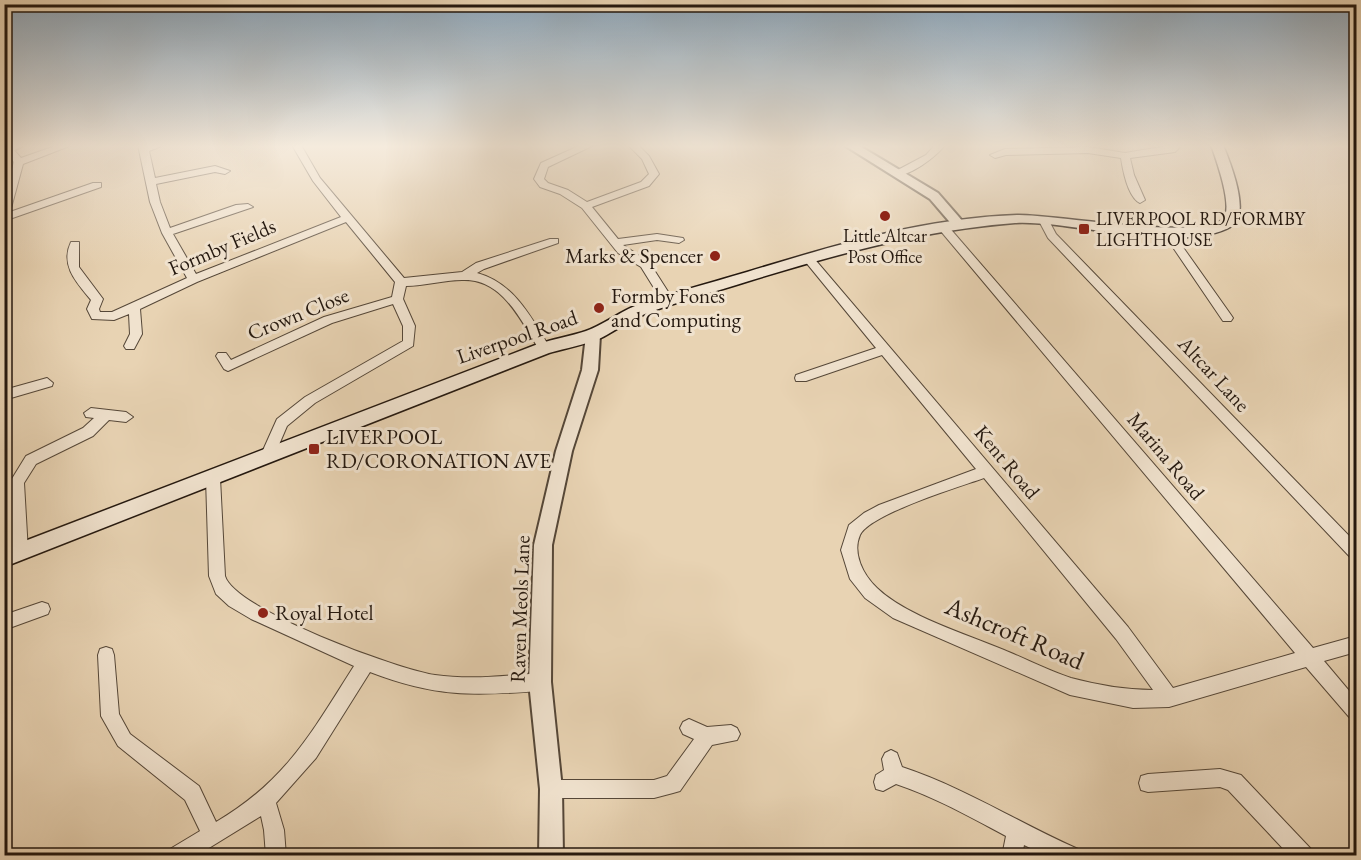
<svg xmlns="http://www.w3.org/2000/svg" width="1361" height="860" font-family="'EB Garamond',serif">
<rect width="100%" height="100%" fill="#e8d3b3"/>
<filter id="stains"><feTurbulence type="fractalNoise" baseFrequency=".00333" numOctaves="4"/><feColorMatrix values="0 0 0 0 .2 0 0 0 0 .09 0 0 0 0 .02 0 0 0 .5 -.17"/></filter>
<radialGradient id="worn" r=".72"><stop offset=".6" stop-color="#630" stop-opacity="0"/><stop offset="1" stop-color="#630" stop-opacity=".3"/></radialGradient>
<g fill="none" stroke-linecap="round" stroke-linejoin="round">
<g stroke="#554738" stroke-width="2">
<g id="minor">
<path d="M58,145H72L23,164L10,212L93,183H101V187L4,221V197L14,162L5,151L7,149H13L21,158Z"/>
<path d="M138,145H164L149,151L155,178L215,166L230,171L225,174L215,172L156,184L160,202L170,228L236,205L248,204L253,207L173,234L196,274L341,217L313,181L292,145H301L320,178L404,278L462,272L476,263L550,239H558V243L484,269L477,273C514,283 531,317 550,348L544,352L540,351C521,321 503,278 462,280C443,280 425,286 406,286L403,299L415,326L413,346L315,403L287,426L272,461H262L260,457L277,419L305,397L403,341V326L393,304L332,323L228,371L224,369L216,356L218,353H226L231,360L324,317L392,297L395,282L346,222L197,282L140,309L142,334L134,349H126L124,346L130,334L129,314L114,320L92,319L87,309L91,300C76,282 60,265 71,242H79V267L103,299L99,309L100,312H112L187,278L162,233L150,202Z"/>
<path d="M581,145H594L548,167L544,179L548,183L568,190L587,202L641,182L649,174L642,159L628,145H638L649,156L659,174L649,186L592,207L618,239L657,234L683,238L684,240L679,243L657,240L623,245L649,262L674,301L672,304H664L641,267L618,253L582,208L560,194L540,187L534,179L541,163Z"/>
<path d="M935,145H945C936,157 909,177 894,176V172L926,155Z"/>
<path d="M1173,145H1182L1175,152L1130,158L1134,175L1145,200L1140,203C1128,197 1123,171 1121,158L1088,153L1006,155L995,158L990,155L1005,149L1088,147L1125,153Z"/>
<path d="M1044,218L1048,219L1056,234L1356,543V560L1351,558L1048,238L1039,221Z"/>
<path d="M943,224L947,225L1313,648L1356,636V652L1324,661L1356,699V721L1350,718L1306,667L1169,707L1133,708L1070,695L893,618L865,598L850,579L841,550L849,525L864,513L879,505L976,469L882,355L806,381H796L795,378L796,375L876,348L804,260V256H812L1128,627L1173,688L1295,653L939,229L938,227ZM984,478L1116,639L1153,690C1126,690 1097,685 1071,678C1049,671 1026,659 1004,650C966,634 906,616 877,588C863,575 852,553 860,535C870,514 959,487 984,478Z"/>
<path d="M1171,229L1175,230L1180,243L1231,315L1233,318L1231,321H1223L1170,243L1166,232Z"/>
<path d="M47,378L53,383L52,386L4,400V390Z"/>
<path d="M91,408L126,412L133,417L126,422L109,420L93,436L36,464L24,483L28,552L25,557L20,559L15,557L12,552L10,482L26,456L83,428L94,418L86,417L84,413Z"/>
<path d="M213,472L218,474L220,478L225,576C235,610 399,670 435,675C470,680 505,676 540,673L546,676L549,682L546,688L540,691C472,696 435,697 370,672L316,758L276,803L284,830L286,856H266L264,830L261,816L196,856H167L170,849L200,831L185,800L118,746L101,716L98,655L100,649L106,647L112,649L114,655L119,714L130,734L199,786L216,822C286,781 312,732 354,666L251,619L229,606L216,594L209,576L206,478L208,474Z"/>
<path d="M42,602L48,604L50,609L48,614L4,630V615Z"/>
<path d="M689,719L707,727L731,725L737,728L740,734L737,740L712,745L680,791L673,793L654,798H551L544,796L542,789L544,782L551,780H654L667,776L694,739L683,734L680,728L683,722Z"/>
<path d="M891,750L897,753L902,767C963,787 1019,823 1078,849L1081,856H1047L1024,845L1022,856H1002L1006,836C970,817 935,797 896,784L883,791L876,789L874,782L876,775L884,770L882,759L885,753Z"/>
<path d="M1220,769L1241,775L1311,849L1314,856H1290L1228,790L1220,787L1148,792L1141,790L1139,783L1141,776L1148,774Z"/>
</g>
</g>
<g stroke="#554738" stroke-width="4">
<g id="tertiary">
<path d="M9,145H23L4,156V148Z"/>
<path d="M844,145H858L938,193L965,224L959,228L954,227L930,199Z"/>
<path d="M593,330L600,335L598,370L572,451L552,545L551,682L562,789L563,856H539L540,789L529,682L534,545L556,451L582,370L586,335Z"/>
</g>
</g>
<g stroke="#24180f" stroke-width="3">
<path id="secondary" d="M1211,145H1223C1230,162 1251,214 1232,226C1183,255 1073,220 1015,223C924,230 837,254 749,281C715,292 679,301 645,314C630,320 616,330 601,338C585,345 566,348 549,353L4,567V549L538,344C554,339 571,336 586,331C603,325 618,313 635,306C671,293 710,283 747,272C835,245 925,218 1017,215C1054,214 1200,241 1223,219C1234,208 1216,159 1211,145Z"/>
</g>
<use href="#minor" fill="#f0e2ce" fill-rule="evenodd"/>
<use href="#tertiary" fill="#f0e2ce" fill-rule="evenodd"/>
<use href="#secondary" fill="#f0e2ce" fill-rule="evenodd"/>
</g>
<linearGradient id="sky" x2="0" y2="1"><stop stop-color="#8da7bc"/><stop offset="0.55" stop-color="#f5ebdd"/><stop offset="1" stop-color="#f5ebdd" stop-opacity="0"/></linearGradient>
<rect width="1361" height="266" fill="url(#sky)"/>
<g fill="#8f2418" stroke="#f0e2ce" stroke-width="2">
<circle cx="885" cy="216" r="6"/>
<rect x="1078" y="223" width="12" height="12" rx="3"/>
<circle cx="715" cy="256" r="6"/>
<circle cx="599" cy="308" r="6"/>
<rect x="308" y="443" width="12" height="12" rx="3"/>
<circle cx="263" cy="613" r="6"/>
</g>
<g text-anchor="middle" stroke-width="6" stroke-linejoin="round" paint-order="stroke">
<g font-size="18" fill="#24180f" stroke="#f0e2ce" text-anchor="start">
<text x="1096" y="225">LIVERPOOL RD/FORMBY<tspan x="1096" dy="21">LIGHTHOUSE</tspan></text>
<text x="885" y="242" text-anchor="middle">Little Altcar<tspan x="885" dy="21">Post Office</tspan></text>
</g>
<g font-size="21" fill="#24180f" stroke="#f0e2ce">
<text transform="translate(222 247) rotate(-23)" y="7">Formby Fields</text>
<text transform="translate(298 314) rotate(-22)" y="7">Crown Close</text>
<text transform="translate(517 337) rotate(-19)" y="7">Liverpool Road</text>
<text transform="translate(1214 374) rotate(47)" y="7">Altcar Lane</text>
<text transform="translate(1166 456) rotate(50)" y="7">Marina Road</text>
<text transform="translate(1007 462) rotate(50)" y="7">Kent Road</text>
<text transform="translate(520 609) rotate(-88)" y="7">Raven Meols Lane</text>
</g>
<g font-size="21" fill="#24180f" stroke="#f0e2ce" text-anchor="start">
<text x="703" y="263" text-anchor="end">Marks &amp; Spencer</text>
<text x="611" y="303">Formby Fones<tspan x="611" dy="24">and Computing</tspan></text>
<text x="326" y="444">LIVERPOOL<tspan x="326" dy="24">RD/CORONATION AVE</tspan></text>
<text x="275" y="620">Royal Hotel</text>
</g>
<g font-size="26" fill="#24180f" stroke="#f0e2ce">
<text transform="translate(1015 633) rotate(23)" y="9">Ashcroft Road</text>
</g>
</g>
<rect width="1361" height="860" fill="none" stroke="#e8d3b3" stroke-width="24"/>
<rect x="6" y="6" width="1349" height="848" fill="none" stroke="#24180f" stroke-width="3"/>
<rect x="12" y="12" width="1337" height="836" fill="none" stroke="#24180f" stroke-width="1.5"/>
<rect width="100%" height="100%" filter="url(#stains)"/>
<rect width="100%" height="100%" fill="url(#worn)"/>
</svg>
